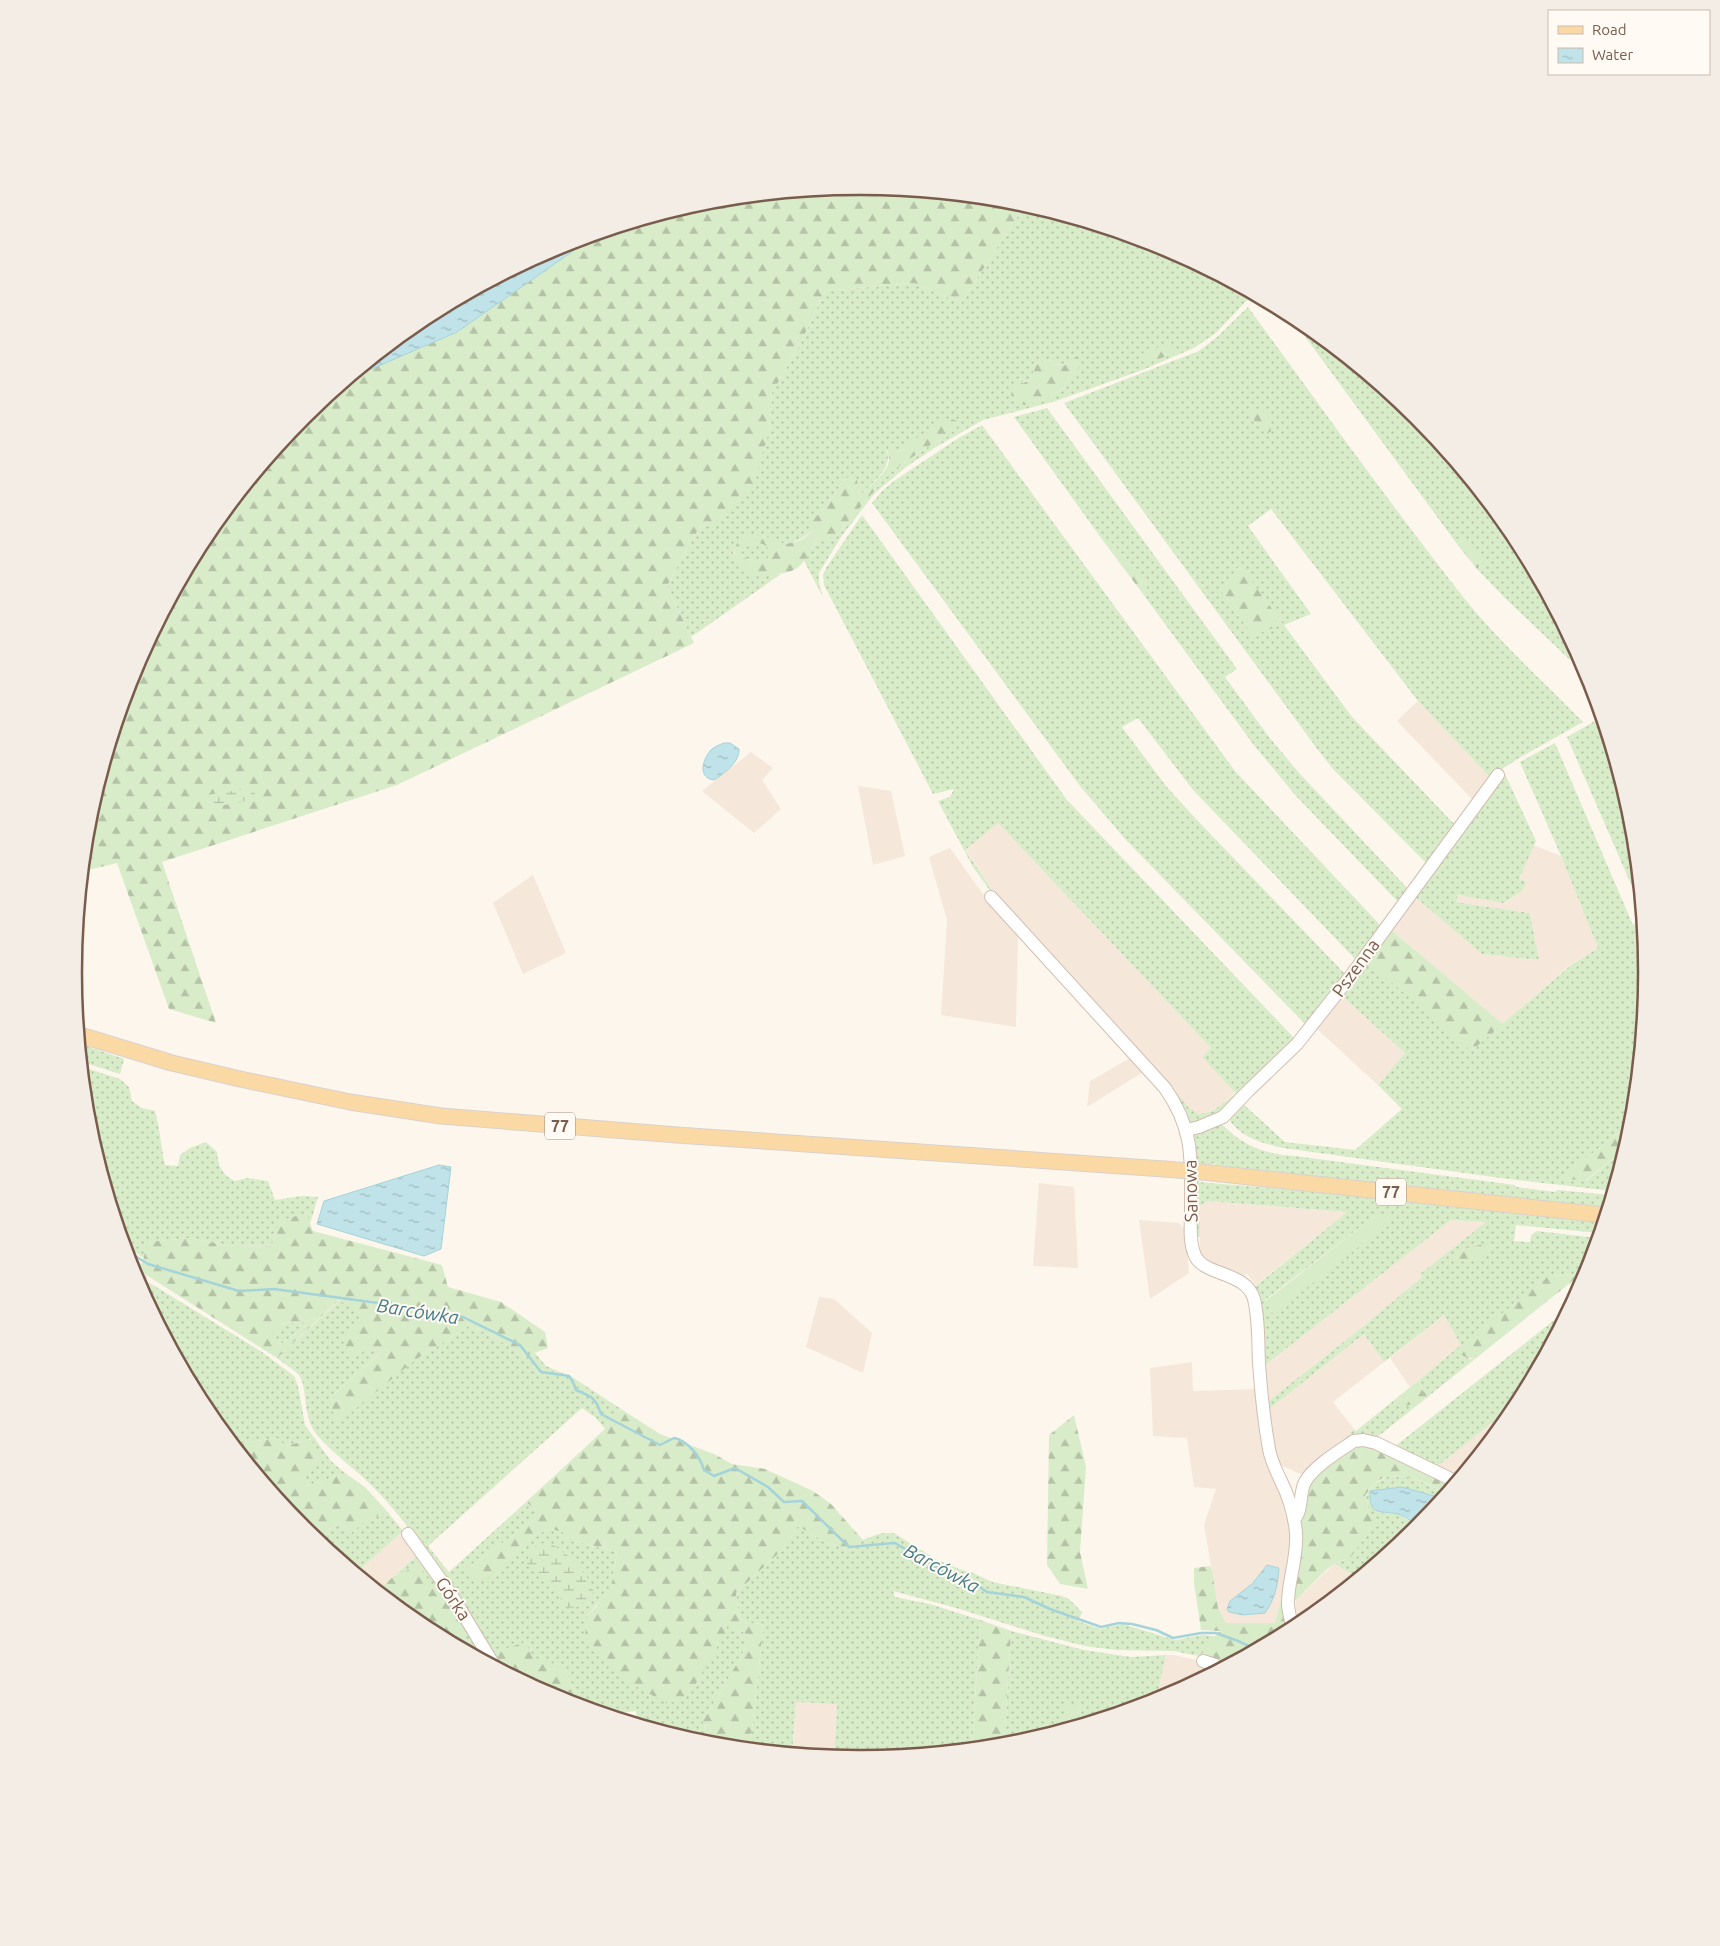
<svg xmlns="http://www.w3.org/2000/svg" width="1720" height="1946" font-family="Ubuntu,sans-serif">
<defs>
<pattern id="grass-dots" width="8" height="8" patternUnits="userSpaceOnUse" patternTransform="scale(1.25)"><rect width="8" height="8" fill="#d8ecc9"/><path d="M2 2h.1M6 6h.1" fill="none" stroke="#b4c2a5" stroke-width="1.8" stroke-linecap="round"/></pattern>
<pattern id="forest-firs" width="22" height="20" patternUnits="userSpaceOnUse" patternTransform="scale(1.25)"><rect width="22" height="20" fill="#d8ecc9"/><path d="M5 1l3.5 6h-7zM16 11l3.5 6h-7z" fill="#b4c2a5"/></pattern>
<pattern id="wetland-marsh" width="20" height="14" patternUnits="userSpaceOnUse" patternTransform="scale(1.25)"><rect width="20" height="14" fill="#d8ecc9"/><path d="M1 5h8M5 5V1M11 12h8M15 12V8" fill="none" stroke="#b4c2a5"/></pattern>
<pattern id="water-ripples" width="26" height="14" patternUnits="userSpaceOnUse" patternTransform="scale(1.25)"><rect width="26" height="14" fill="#bfe3e8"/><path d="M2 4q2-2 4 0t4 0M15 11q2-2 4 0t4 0" fill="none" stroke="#a0bbbe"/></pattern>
</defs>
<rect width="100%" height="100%" fill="#fdf6ec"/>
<g fill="#f5e8da">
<path d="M1418,701L1490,777L1473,800L1397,721Z"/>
<path d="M751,752L773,768L762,780L781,809L754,833L702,791Z"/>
<path d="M858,786L891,791L905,856L873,865Z"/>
<path d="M998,823L1211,1048L1202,1057L1236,1092L1213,1111L1198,1114L1189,1108L1003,906L965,849Z"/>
<path d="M1533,845L1561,856L1598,948L1570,965L1503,1024L1390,929L1414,896L1482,954L1539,960L1530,913L1456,902L1458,895L1505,903L1522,891L1525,883L1519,880Z"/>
<path d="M950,848L982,893L1018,936L1016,1027L941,1015L947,920L929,857Z"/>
<path d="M533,875L566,953L523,974L493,903Z"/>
<path d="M1341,995L1405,1053L1378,1085L1316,1028Z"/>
<path d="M1130,1058L1143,1072L1087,1107L1090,1081Z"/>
<path d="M1039,1183L1074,1187L1078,1268L1033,1266Z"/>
<path d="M1207,1201L1347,1212L1256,1285L1247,1274L1243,1276L1204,1258L1200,1253V1206Z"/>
<path d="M1139,1220L1179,1223L1185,1230L1189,1273L1150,1299Z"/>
<path d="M1451,1220L1487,1222L1420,1274L1422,1277L1360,1329L1267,1402L1264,1366Z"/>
<path d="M819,1297L834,1299L872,1333L863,1373L806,1347Z"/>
<path d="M1444,1315L1462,1345L1410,1387L1390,1358Z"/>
<path d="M1364,1334L1384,1362L1333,1402L1354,1429L1339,1446L1305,1476L1278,1464L1268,1410Z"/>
<path d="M1192,1362L1193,1391L1257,1389L1291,1538L1284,1589L1276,1623H1226L1218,1608L1204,1525L1216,1489L1194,1487L1187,1438L1153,1436L1150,1368Z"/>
<path d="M1515,1403L1516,1405L1514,1410L1457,1478L1434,1469Z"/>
<path d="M403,1531L420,1553L378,1590L357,1572Z"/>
<path d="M1334,1564L1358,1577L1300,1624L1296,1610V1600Z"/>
<path d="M1166,1655H1173L1196,1660L1204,1663L1214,1671L1156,1701Z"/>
<path d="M796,1702L837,1703L834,1757L792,1753Z"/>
</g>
<g fill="url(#grass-dots)" fill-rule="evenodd">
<path d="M1025,205L1161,247L1252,295L1216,333L1194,348L1145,369L1056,401L983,420L936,447L906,467L874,494L841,537L819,573V583L823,597L804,561L818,538L832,541L890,472L932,444L946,437L909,445L897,452L887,451C892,469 874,481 863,493L859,491L857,480L844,479L830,502L812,522L815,529C804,537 795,544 782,544C777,544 773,540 768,538C752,531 739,538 733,553L761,574H781L691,637L667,586L699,528L721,521L769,432L772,393L801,342L825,291L914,283L961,303ZM1052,360L1055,364L1079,366L1062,390L1040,402L1022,382L1030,380L1037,363Z"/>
<path d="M1248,307C1318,403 1387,500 1460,593C1497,640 1542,680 1583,722L1519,758L1490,777L1418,701L1271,509L1248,526L1311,614L1284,625L1352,717L1455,825L1428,865L1333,769L1318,750L1064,403L1199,351L1217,337ZM1240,566L1283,624L1220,590C1229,584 1232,573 1240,566Z"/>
<path d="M1290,316L1297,319L1412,414L1538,581L1588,677L1504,597L1477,569L1481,566L1464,539L1457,544Z"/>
<path d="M1047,408L1237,669L1225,677L1269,737L1300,774L1410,891L1400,904L1296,796L1253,744L1143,594L1147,589C1145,576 1121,553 1111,542H1104L1014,417Z"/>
<path d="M982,425L1235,771L1383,928L1358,962L1193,790L1138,718L1122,727L1166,786L1196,819L1348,977L1309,1028L1126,840L1080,786L872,503L882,491L894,481L957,439Z"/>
<path d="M862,515L1067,800L1297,1041L1221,1112L1191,1124L1189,1122L1176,1092L1189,1108L1199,1114L1213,1111L1236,1093L1202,1057L1211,1048L998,823L965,850L1003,906L1002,907L973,867L938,801L950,797L954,789L933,794L824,585L823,575L826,568Z"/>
<path d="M758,543C767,545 769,547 771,556C761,565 749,564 741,553C745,546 750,544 758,543Z"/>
<path d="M1600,718L1631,820L1640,905L1567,737Z"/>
<path d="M1555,743L1633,925L1641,920L1646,973L1631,1123L1561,1178L1586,1181L1624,1150L1612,1191L1501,1178L1283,1148C1265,1144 1242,1138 1230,1121L1231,1115L1242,1103L1285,1142L1355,1150L1402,1109L1378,1085L1405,1053L1340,994L1497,778L1504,772L1536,841L1519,879L1526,882L1522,891L1504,903L1458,895L1456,902L1530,913L1539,960L1482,954L1414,896L1390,929L1471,1051L1571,965L1598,948L1561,856L1520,762Z"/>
<path d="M81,1044L124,1059L120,1074L82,1062Z"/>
<path d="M83,1067L120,1079L129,1087L132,1101L142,1108L155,1111C160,1129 161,1147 165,1165L178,1166L180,1155L190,1148L206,1142L217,1152C218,1166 222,1175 235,1181L247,1178L268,1181L275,1200L301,1196L318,1197L310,1224L306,1213L275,1231L272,1246L234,1247L189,1238L149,1242L144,1258C121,1245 116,1230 117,1204L111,1200L89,1126Z"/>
<path d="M1220,1124C1226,1127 1230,1132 1235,1136C1254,1150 1273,1155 1295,1156L1515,1185L1516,1187L1555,1192L1557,1190L1610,1195L1606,1208L1217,1166L1213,1163L1211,1165L1199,1163V1182L1298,1190L1603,1221L1599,1233L1516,1225L1514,1241L1530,1242L1531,1235L1537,1231L1597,1238C1585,1278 1591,1275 1549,1276L1468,1359H1475L1375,1439L1339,1446L1354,1429L1356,1431L1393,1401L1396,1405L1428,1396L1422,1390L1419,1380L1461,1345L1444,1315L1384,1362L1364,1334L1268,1410L1267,1402L1360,1329L1422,1277L1420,1274L1486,1222L1451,1220L1264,1366L1262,1306L1252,1289L1347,1212L1207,1201L1200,1206V1237L1196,1236L1193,1137L1195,1134ZM1376,1215L1272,1313L1265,1300Z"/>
<path d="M128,1255L142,1264L140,1271L147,1277L145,1280L262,1352L294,1376L298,1386L305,1425L331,1461L345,1473L307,1486L301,1479L311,1439L285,1446L277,1438L234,1444L206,1410L139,1284L141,1283L133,1274Z"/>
<path d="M340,1300L365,1316L385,1349L328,1399L415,1360L470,1325L506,1344L523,1357L535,1353L546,1366L572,1377L621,1409L610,1416L605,1429L596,1418L582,1408L428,1546L449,1572L526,1502L541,1514L485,1556L465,1569L495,1571L533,1536L550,1529L563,1532L567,1539L617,1552L611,1590C601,1597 596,1607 587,1616L727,1625L745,1633L748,1640L742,1655L703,1721L706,1732L731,1747L706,1744L672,1734L674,1729L659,1722L655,1729L637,1723L636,1711L620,1713L622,1719L584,1707L565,1671L536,1665L491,1653C457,1599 420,1535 375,1489C357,1470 334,1455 317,1435C301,1415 309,1387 298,1374C292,1368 283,1363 277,1358Z"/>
<path d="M1567,1310L1516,1405L1515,1404L1434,1469L1393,1448Z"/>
<path d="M314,1318L316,1319L281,1344L272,1340L269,1335L282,1325L288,1322L299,1324Z"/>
<path d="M1389,1476L1409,1477L1441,1490L1446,1479L1454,1483L1441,1498L1402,1487L1370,1491V1503L1376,1512L1398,1514L1418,1526L1358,1577L1334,1564L1351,1557L1368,1507L1365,1495L1375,1483Z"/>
<path d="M387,1511L403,1531L357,1572L353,1569L351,1562L339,1554L335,1555L301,1525L319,1535L340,1522L351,1533L364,1522Z"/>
<path d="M798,1526L825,1542L852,1551L863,1540L873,1536L882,1533H894L937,1560L962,1570L971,1572L992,1582L1062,1596L1069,1599L1082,1612L1078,1621L1100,1629L1123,1624L1175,1640L1202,1635L1215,1636L1202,1654L1208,1658L1174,1651L1116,1650L1085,1646L1045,1636L956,1608L893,1591L895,1597L930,1604L980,1620L972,1748L860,1759L834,1757L837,1704L796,1702L792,1753L750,1748L763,1629L762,1623L749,1624L741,1620L738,1612L736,1593L784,1548Z"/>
<path d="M420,1553L489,1662L456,1644L467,1631L418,1567L395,1575Z"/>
<path d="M1011,1631L1084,1650L1131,1657L1166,1655L1156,1701L1077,1725L1079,1706L1065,1729L1013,1744L1004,1745Z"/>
</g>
<g fill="url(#forest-firs)" fill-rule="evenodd">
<path d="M860,187L1014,202L1025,205L961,303L914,283L825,291L801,342L772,393L769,432L752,489L721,522L699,528L667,586L694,643L397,785L162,862L216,1023L169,1009L117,863L84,871L89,819L134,672L206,536L304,417L353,377L457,332L596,235L707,202Z"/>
<path d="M1171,346L1177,348L1176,352L1159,359L1143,362L1139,358C1144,348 1161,347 1171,346Z"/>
<path d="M1076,356L1079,361V366L1062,390L1040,402L1025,405L1016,403L1011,396L1013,387L1030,380L1037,363L1052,360L1055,364L1066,365Z"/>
<path d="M1251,407L1268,414L1271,431L1267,434L1254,420L1248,408Z"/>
<path d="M947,419L955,420L959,424L955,430L946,437L932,444L890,472L832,541L819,540L818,538C812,545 810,554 804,561C794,575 778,574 762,574C759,574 754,575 751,575C733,572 728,546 744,537C761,527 776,549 795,542C802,540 809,534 814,530L811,522L830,502L844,479L853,475L857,480L859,491L863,493C871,485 888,472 889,460C889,454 887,450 889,444L892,443L898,452L933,426ZM758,543C767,545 769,547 770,556C761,565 749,564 741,553C745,546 751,544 758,543Z"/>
<path d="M1464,539L1470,541L1484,562L1477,569L1457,544Z"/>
<path d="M1104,542H1111C1121,553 1145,575 1147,589L1143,594Z"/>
<path d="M1240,565L1283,624L1253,636L1220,590C1228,584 1232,573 1240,565Z"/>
<path d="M1390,929L1503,1024L1471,1051L1367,961Z"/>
<path d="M1631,1123L1624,1150L1585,1181L1561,1178Z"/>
<path d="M306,1213L313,1231L442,1265L448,1287L501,1302L545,1332L548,1348L523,1357L506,1344L470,1325L415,1360L337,1424L328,1399L384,1350L351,1354L341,1338L364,1316L339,1300L277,1358L140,1271L148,1242L189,1238L234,1247L272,1246L275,1231L280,1221ZM314,1318L316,1319L281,1344L273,1340L270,1336L282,1325L288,1322L299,1324Z"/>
<path d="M1484,1244L1488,1245L1491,1248L1486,1257C1475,1261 1465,1262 1453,1258L1455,1251Z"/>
<path d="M1580,1275L1475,1359L1463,1356L1460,1352L1462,1345L1549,1276Z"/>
<path d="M1419,1380L1422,1390L1429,1396C1419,1401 1407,1409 1396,1405L1393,1401Z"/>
<path d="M621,1409L660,1434L714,1454L732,1464L765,1469L813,1491L831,1504L863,1540L852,1551L825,1542L798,1526L784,1548L736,1593L738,1612L741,1620L749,1624L762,1623L763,1629L750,1748C730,1746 724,1742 706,1732L703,1721L742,1655L748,1640L745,1633L727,1626L726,1632L695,1685L680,1701L666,1703L621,1678L600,1658L585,1636L587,1616L596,1607L602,1597L611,1589L617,1552L567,1539L563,1532L550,1529L533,1536L486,1580L478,1579L464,1569L485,1556L541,1514L526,1502L605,1429L610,1416Z"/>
<path d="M1074,1415L1086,1467L1080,1552L1088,1589L1060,1584L1047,1565L1049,1435Z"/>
<path d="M277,1438L286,1446L311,1439L322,1463L301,1479L307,1486L345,1473L365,1487L387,1511L364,1522L351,1533L340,1522L319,1535L301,1525L234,1444Z"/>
<path d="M1361,1443L1446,1479L1442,1490C1422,1482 1394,1467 1375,1483C1371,1486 1368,1492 1365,1495L1368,1507L1376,1522L1351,1557L1334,1564L1326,1570L1296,1600L1290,1601L1298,1522L1311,1477Z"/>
<path d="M418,1566L468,1631L456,1644L423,1627L378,1590L394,1576Z"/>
<path d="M1210,1566L1212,1570L1218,1608L1226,1623H1275L1284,1589L1291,1630L1220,1668L1202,1654L1209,1642L1220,1631L1201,1630L1194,1583V1568Z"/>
<path d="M980,1620L1011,1631L1004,1745L972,1748Z"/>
<path d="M526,1642L536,1665L544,1658L565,1671L584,1707L559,1699L497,1666L491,1653Z"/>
</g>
<g fill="url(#wetland-marsh)">
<path d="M246,789H250L255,793L253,798C242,803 212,809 203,803V798L206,795Z"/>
<path d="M539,1543L552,1544L571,1558L587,1577L594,1592C583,1604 579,1611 561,1606C562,1580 540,1579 527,1563L529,1553Z"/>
</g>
<g fill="#d8ecc9">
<path d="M1376,1215L1398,1216L1273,1314L1265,1301Z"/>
<path d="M1066,1705L1079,1706L1077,1725L1065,1729Z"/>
</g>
<g fill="url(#water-ripples)" stroke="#a5d3da">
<path d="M596,235L457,332L353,377L423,319L559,246Z"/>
<path d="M724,743H730L739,749C740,762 724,774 714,780C698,778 702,761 710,751C713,747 719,745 724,743Z"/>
<path d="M439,1165L451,1167L441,1249L424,1256L317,1224L324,1201Z"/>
<path d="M1402,1487L1441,1498L1418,1526C1412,1522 1405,1516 1398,1514C1379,1510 1369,1517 1370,1491Z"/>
<path d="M1267,1565L1279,1568C1278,1584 1275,1599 1265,1613L1243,1615L1229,1612L1227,1609L1230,1601L1252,1584Z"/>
</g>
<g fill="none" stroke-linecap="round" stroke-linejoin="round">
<path stroke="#a5d3da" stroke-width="2.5" d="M127,1251L148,1264L239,1291L274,1289L408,1307L463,1317L520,1345L541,1372L569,1376L573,1382L576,1390C591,1396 596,1398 601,1414L660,1445L674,1438C688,1441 700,1456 704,1470L714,1476L735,1468L768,1487L784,1502L802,1501L849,1547L895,1543L949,1575L974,1583L987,1592L1024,1597L1050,1609L1101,1627L1119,1623L1132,1624L1156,1630L1173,1638L1201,1633H1216L1238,1641L1255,1649"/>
<g stroke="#d1beb0" stroke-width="14">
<g id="minor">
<path d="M991,897L1165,1088C1195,1131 1191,1161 1191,1211C1191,1224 1189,1240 1194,1253C1201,1277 1246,1270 1254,1299C1259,1319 1258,1342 1259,1363C1261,1392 1264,1421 1269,1449C1271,1461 1276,1470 1281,1481C1289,1497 1294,1514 1296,1532C1298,1558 1288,1579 1288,1603C1288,1611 1291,1621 1293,1629"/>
<path d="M1187,1130L1199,1127L1223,1117L1248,1091L1297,1044L1353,973L1498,775"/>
<path d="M1294,1519C1303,1511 1299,1492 1305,1482C1313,1467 1339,1451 1354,1441L1363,1440L1376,1443L1455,1481"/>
<path d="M408,1534L451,1594L494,1665"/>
<path d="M1203,1661L1215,1665L1218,1669"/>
</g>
</g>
<g stroke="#dad1cd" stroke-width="17">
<g id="major">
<path d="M80,1035L172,1063L240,1079L350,1102L441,1116L677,1135L1164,1169"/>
<path d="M1202,1172L1604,1215"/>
</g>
</g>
<use href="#minor" stroke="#fff" stroke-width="12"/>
<use href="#major" stroke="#fbd9a5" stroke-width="15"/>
<g stroke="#dad1cd" stroke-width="17" stroke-linecap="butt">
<path id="major-bridge" d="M1164,1169L1202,1172"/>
</g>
<use href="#major-bridge" stroke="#fbd9a5" stroke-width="15"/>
</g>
<g text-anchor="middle" stroke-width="4" stroke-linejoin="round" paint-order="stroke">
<g fill="#fffaf3" stroke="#a28b7f" stroke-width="1">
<rect x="545" y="1112.5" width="30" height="27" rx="4"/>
<rect x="1376" y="1178.5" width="30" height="27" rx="4"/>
</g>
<g font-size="16" font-weight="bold" fill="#7a5c4d">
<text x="560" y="1132">77</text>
<text x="1391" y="1198">77</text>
</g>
<g font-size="18" fill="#7a5c4d" stroke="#fffaf3">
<text transform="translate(1356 968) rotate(-54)" y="6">Pszenna</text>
<text transform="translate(1191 1191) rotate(-91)" y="6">Sanowa</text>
<text transform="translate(453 1599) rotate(56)" y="6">Górka</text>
</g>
<g font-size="19" font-style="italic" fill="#437c86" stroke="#fffaf3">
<text transform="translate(418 1311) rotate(9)" y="7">Barcówka</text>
<text transform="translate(942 1568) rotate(28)" y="7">Barcówka</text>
</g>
</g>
<path d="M0 0H1720V1946H0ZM859 195H861A777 777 0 0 1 1638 972V973A777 777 0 0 1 861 1750H859A777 777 0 0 1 82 973V972A777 777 0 0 1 859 195Z" fill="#f4ede6" fill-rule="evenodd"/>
<path fill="none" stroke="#7a5c4d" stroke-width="2.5" d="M859 195H861A777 777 0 0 1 1638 972V973A777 777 0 0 1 861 1750H859A777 777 0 0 1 82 973V972A777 777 0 0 1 859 195Z"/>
<rect x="1548" y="10" width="162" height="65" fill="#fffaf3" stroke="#cabbb1"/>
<rect x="1558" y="26" width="25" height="8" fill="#fbd9a5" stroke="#cabbb1"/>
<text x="1592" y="35" font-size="15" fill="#7a5c4d">Road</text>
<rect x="1558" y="48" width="25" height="15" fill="url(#water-ripples)" stroke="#cabbb1"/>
<text x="1592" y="60" font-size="15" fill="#7a5c4d">Water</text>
</svg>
